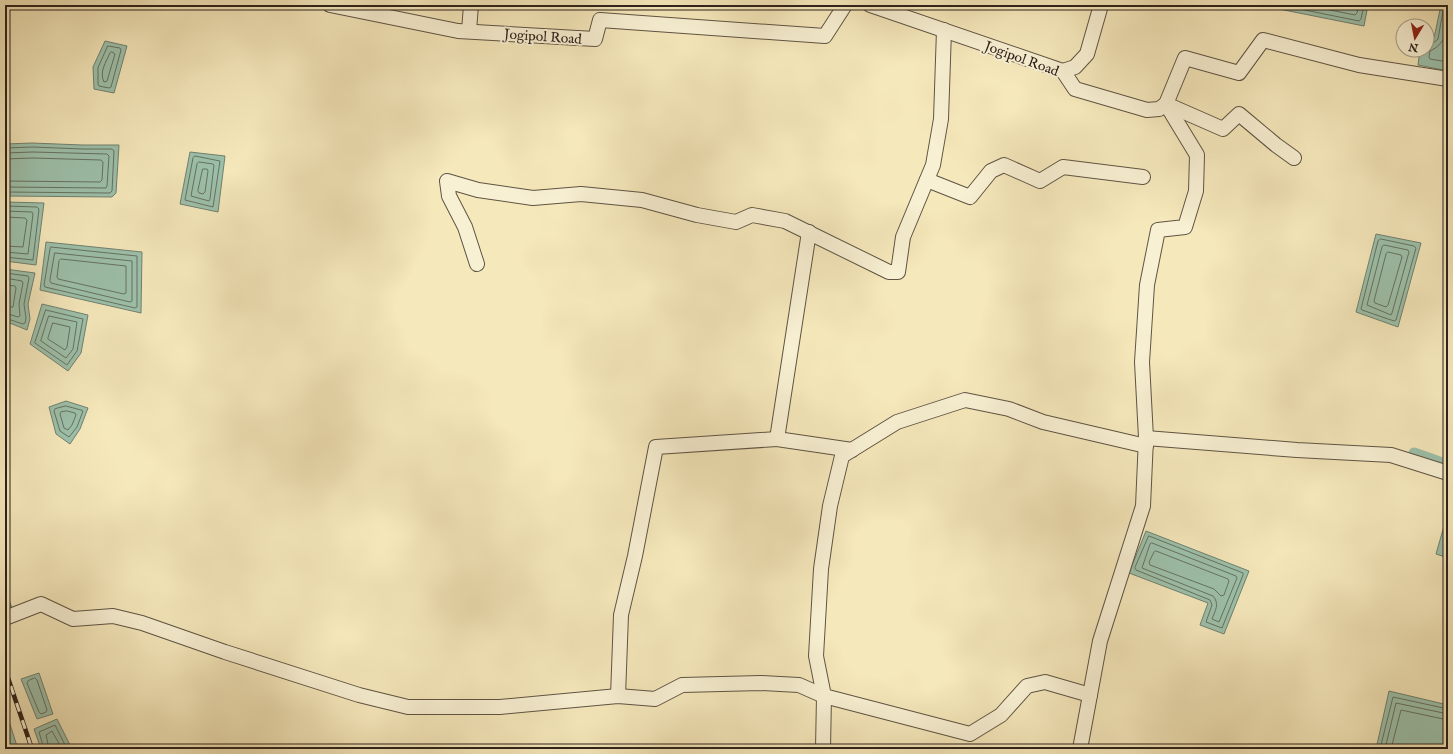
<svg xmlns="http://www.w3.org/2000/svg" width="1453" height="754" font-family="'IM FELL English',serif">
<rect width="100%" height="100%" fill="#f5e8bb"/>
<filter id="stains"><feTurbulence type="fractalNoise" baseFrequency=".005" numOctaves="4"/><feColorMatrix values="0 0 0 0 .2 0 0 0 0 .09 0 0 0 0 .02 0 0 0 .5 -.17"/></filter>
<radialGradient id="worn" r=".72"><stop offset=".6" stop-color="#630" stop-opacity="0"/><stop offset="1" stop-color="#630" stop-opacity=".3"/></radialGradient>
<g fill="#9dc1ab" stroke="#708171">
<path d="M1280,5H1368L1364,26L1279,9Z"/>
<path d="M1441,5H1448V71L1418,65L1420,50H1427V43L1434,38Z"/>
<path d="M105,41L127,46L114,93L94,89L93,67Z"/>
<path d="M32,143L82,145H119L116,193L112,197L5,196V144Z"/>
<path d="M190,152L225,156L218,212L180,204Z"/>
<path d="M5,202L44,203L36,265L5,261Z"/>
<path d="M1376,234L1421,243L1398,327L1356,312Z"/>
<path d="M46,242L142,252L141,313L40,290Z"/>
<path d="M5,269L35,273L28,304L30,319L27,330L5,321Z"/>
<path d="M42,304L88,315L81,353L68,371L30,344Z"/>
<path d="M66,401L88,408L80,429L70,444L56,434L49,407Z"/>
<path d="M1448,512V558L1436,554Z"/>
<path d="M1146,531L1249,571L1224,634L1200,625L1208,603L1129,573Z"/>
<path d="M5,589L12,608L5,612Z"/>
<path d="M39,673L53,714L37,719L21,679Z"/>
<path d="M1389,691L1448,705V749H1376Z"/>
<path d="M5,709L18,749H5Z"/>
<path d="M57,719L72,749H41L34,729Z"/>
</g>
<g fill="none" stroke-linecap="round" stroke-linejoin="round">
<g stroke="#657263" stroke-width="1">
<path d="M1284,5L1285,6L1359,21L1361,19L1364,5"/>
<path d="M1305,5L1355,15L1357,13L1359,5"/>
<path d="M1448,15C1445,32 1447,43 1430,51L1429,57L1430,59L1448,62"/>
<path d="M108,46L120,48L121,50L111,87L109,88L99,86L98,84V68Z"/>
<path d="M1427,46L1431,45L1438,39L1444,5"/>
<path d="M112,52L115,54L107,81L104,82C99,72 106,62 110,53Z"/>
<path d="M5,148L33,147L82,149H112L114,151L112,191L110,193L5,192"/>
<path d="M5,153L33,152L107,154L109,156L107,186L106,188L5,187"/>
<path d="M195,156L220,161L213,207L185,200L193,158Z"/>
<path d="M5,159L33,158L101,160L103,162L102,180L100,182L5,181"/>
<path d="M199,162L213,164L214,165L210,199L209,201L191,196L197,164Z"/>
<path d="M203,169H207L208,171L205,192L203,194L199,193L198,191Z"/>
<path d="M5,206L37,207L39,209L33,260L5,257"/>
<path d="M5,211L32,212L33,214L28,254L5,252"/>
<path d="M5,217L25,218L27,220L23,247L5,246"/>
<path d="M1381,239L1414,246L1416,248L1396,320L1394,321L1362,310L1361,309L1378,241Z"/>
<path d="M1384,245L1408,250L1409,252L1392,313L1391,315L1367,305L1382,247Z"/>
<path d="M51,247L137,256V307L135,308L45,287L44,285L50,249Z"/>
<path d="M1388,252L1401,255L1402,257L1388,305L1386,307L1375,303L1374,301L1386,254Z"/>
<path d="M55,253L132,261V301L130,302L51,283L50,281Z"/>
<path d="M61,259L126,266V293L124,294L58,279L57,277L59,261Z"/>
<path d="M5,273L28,276L29,278L24,304L26,318L25,323L23,324L5,318"/>
<path d="M5,278L22,281L23,283L19,304L20,316L18,317L5,313"/>
<path d="M5,285L15,286L16,288L13,307H5"/>
<path d="M46,310L83,319L77,351L67,365L35,343Z"/>
<path d="M49,316L77,322L73,349L66,358L41,341Z"/>
<path d="M53,323L70,327L67,347L65,350L48,339Z"/>
<path d="M66,406L81,410L83,411L77,427L69,437L60,431L54,411L55,409Z"/>
<path d="M67,411L75,413L76,415L72,425L68,430L64,428L60,414L61,412Z"/>
<path d="M1149,536L1243,573V575L1222,628L1206,622L1212,605L1210,600L1136,570L1135,568Z"/>
<path d="M1152,543L1236,576L1237,578L1219,622L1212,619C1215,611 1220,604 1213,596L1142,568L1150,544Z"/>
<path d="M1156,551L1228,579L1229,581L1224,595L1221,596L1214,589L1150,565L1149,562L1154,552Z"/>
<path d="M35,678L37,680L47,710L46,712L41,714L39,712L27,683L28,681Z"/>
<path d="M44,749L39,732L55,725L67,749"/>
<path d="M49,749L46,735L52,731L62,749"/>
<path d="M1380,749L1393,697L1448,709"/>
<path d="M1385,749L1396,703L1448,714"/>
<path d="M1391,749L1401,710L1448,720"/>
</g>
<path stroke="#9dc1ab" stroke-width="11" d="M1414,453L1448,465"/>
<g stroke="#5f5443" stroke-width="16">
<g id="minor">
<path d="M330,5L458,31L595,39L600,20L825,36L845,5"/>
<path d="M870,5L1063,71L1075,89L1147,110L1159,109L1166,104L1197,155L1196,191L1185,227L1158,230L1147,285L1142,362L1146,438L1143,506L1100,641L1080,749"/>
<path d="M469,31L471,5"/>
<path d="M1063,71L1075,67L1087,54L1101,5"/>
<path d="M1294,158L1276,145L1239,114L1223,129L1166,104L1185,58L1239,73L1263,40L1359,65L1448,79"/>
<path d="M927,180L970,197L991,171L1004,165L1040,181L1063,167L1143,177"/>
<path d="M809,232L777,439L852,450"/>
<path d="M477,264L465,227L449,196L447,181L478,190L533,198L581,194L642,200L697,215L736,222L752,215L785,221L889,272H898L903,237L933,165L941,119L944,30"/>
<path d="M1146,438L1297,450L1391,455L1448,473"/>
<path d="M5,618L41,604L73,619L113,616L142,623L225,652L359,695L408,707H500L618,696L655,699L682,685L761,683L799,685L824,696L823,749"/>
<path d="M1090,695L1045,682L1027,686L1001,715L970,734L824,696L816,656L821,569L830,506L842,456L897,422L965,400L1009,409L1043,422L1146,446"/>
<path d="M618,696L621,615L635,556L656,447L777,439"/>
</g>
</g>
<use href="#minor" stroke="#f8f0d3" stroke-width="14"/>
<g stroke="#2d221b" stroke-width="4.5">
<path id="rail" d="M5,669L32,749"/>
</g>
<use href="#rail" stroke="#f8f0d3" stroke-width="3" stroke-dasharray="9" stroke-linecap="butt"/>
</g>
<g text-anchor="middle" stroke-width="4" stroke-linejoin="round" paint-order="stroke">
<g font-size="14" fill="#2d221b" stroke="#f8f0d3">
<text transform="translate(543 36) rotate(4)" y="5">Jogipol Road</text>
<text transform="translate(1022 58) rotate(20)" y="5">Jogipol Road</text>
</g>
</g>
<rect width="1453" height="754" fill="none" stroke="#f5e8bb" stroke-width="20"/>
<rect x="6" y="6" width="1441" height="742" fill="none" stroke="#2d221b" stroke-width="2"/>
<rect x="10" y="10" width="1433" height="734" fill="none" stroke="#2d221b"/>
<g transform="translate(1415 38) rotate(190)"><circle r="19" fill="#f8f0d3" stroke="#a79e89"/>
<path d="M0-3L7 15L0 10L-7 15Z" fill="#8f2418"/>
<text y="-6" font-size="11" font-weight="bold" text-anchor="middle" fill="#2d221b">N</text>
</g>
<rect width="100%" height="100%" filter="url(#stains)"/>
<rect width="100%" height="100%" fill="url(#worn)"/>
</svg>
